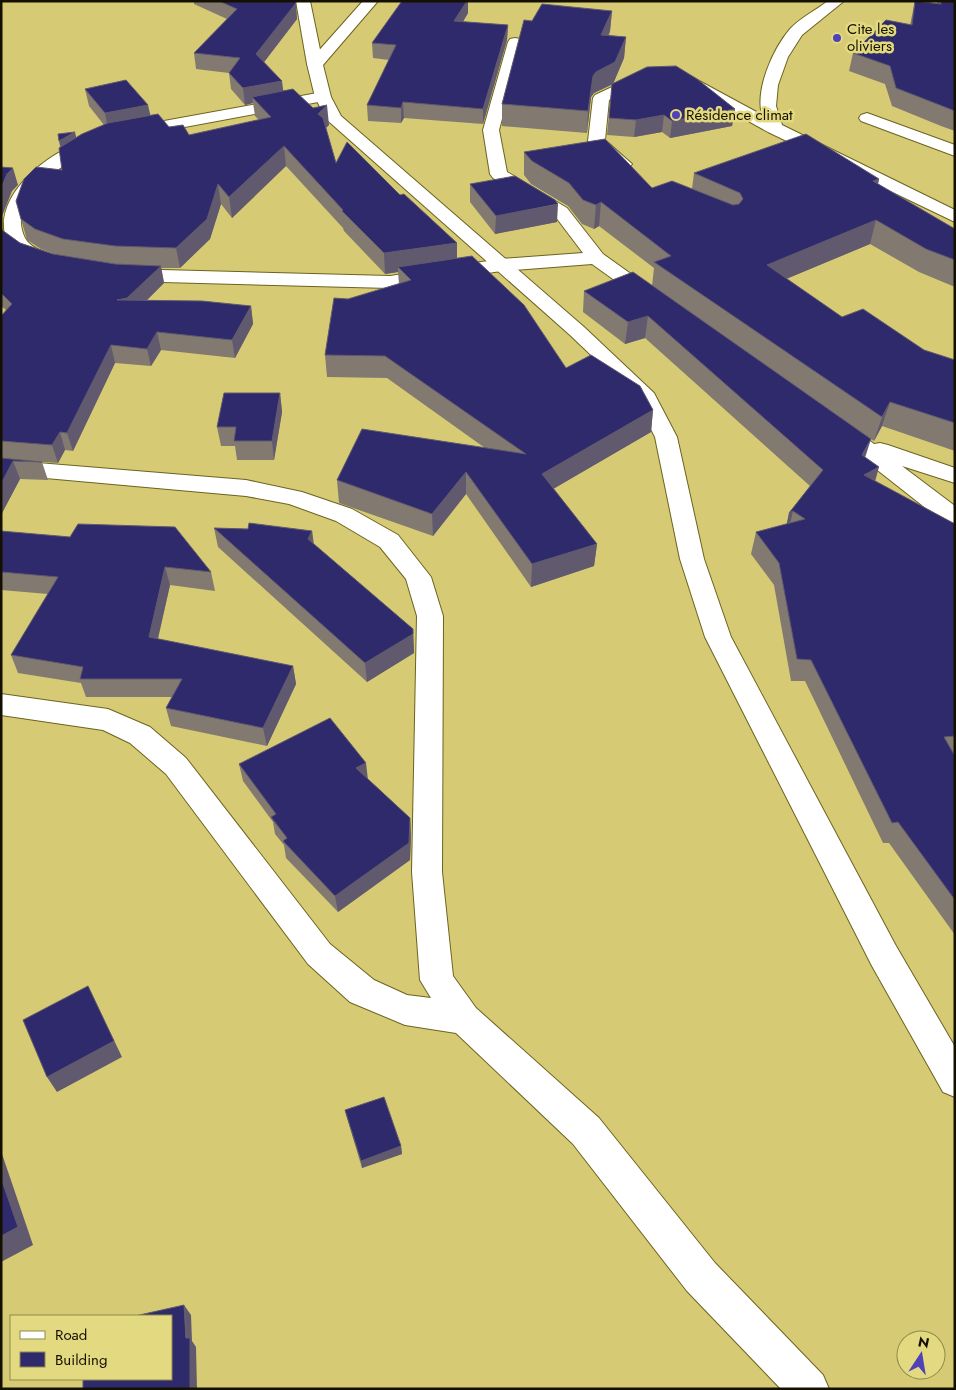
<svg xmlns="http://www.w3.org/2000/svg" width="956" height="1390" font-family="Jost,sans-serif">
<rect width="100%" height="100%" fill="#d6cb74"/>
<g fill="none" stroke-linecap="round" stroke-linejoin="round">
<g stroke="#6c631f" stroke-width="2">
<g id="minor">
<path d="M296,1H310L323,64L320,67H310L307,64Z"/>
<path d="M828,1H844L802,35L788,57L778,85L776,106L782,125L955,210V222L768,132L678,82L676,79L678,76H690L762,115C755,89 773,49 790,29C800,18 816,10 828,1Z"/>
<path d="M515,38L520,39L522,42L499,130L507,172L567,208L603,254L659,294L662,298L659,302L652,304L645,302L592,264L501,271L390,288L125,281L118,279L115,275L118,271L125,269L390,276L501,259L583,253L555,216L493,178L490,174L483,130L508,42L510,39Z"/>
<path d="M644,72L650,74L652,77L650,80L609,100L605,140L632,164L629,168L623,169L617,168L588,141L593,98L595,95Z"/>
<path d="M323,92L329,94L331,97L329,100L131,137L125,136L123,132L125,128L131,127Z"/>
<path d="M867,113L955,145V156L861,121L859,118L861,115Z"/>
<path d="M93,138L99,139L101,143L99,147C69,160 4,196 25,238C32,251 48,250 56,260L53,264C43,267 33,263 24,258C13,251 4,239 4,227C2,186 57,147 93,138Z"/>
<path d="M837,420L845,422L874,444L880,443L888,445L955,468V483L902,466L955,506V526L946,524L829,432L826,427L829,422Z"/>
<path d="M1,460L246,480L302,492L352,509L398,535L431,577L443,616L442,872L453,976L476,1008L599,1118L715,1263L823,1375L829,1389H781L687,1291L573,1144L456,1033L405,1025L350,1002L308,964L166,774L130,743L103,730L1,715V694L108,709L150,727L186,758L330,944L374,980L407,995L431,998L420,980L412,872L417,616L406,579L380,547L336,521L289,504L246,496L1,474Z"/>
</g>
</g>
<g stroke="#6c631f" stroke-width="2">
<path id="secondary" d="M363,1H378L323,65L331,97L341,116L584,327L654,393L677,437L704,559L731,637L896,946L955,1047V1097L943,1092L872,966L705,637L680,559L655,437L634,396L570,335L326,119L315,97L307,64Z"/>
</g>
<use href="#minor" fill="#fff" fill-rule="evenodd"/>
<use href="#secondary" fill="#fff" fill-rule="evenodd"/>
</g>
<g fill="#827a70">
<path d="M194,1H295L297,19L264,62L283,91L329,125L326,128L336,163L457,258L566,368L653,410L651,432L553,489L597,544L594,566L531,587L466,494L433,536L339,503L337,480L485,448L387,378L327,377L325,355L348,299L399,284L398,272L385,274L344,231L343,228L286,166L232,218L221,204L210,239L180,268H161L164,283L147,300L251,306L253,324L235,358L161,350L151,366L115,363L73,451L65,450L58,463L29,461L42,462L48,480L20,479L1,515V316L6,310L1,306V225L3,231L20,243L57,255L41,249L27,240L21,219L62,170L76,138L104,125L89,106L85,89L150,116L169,127L189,135L259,120L255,116L253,103L245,105L231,89L229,73L196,69L194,53L227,19L194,4Z"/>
<path d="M402,1H468V13L463,22L508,25L507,40L483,124L404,118L401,123L368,121L367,105L389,60L373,58L372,43Z"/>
<path d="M915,1L937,4V1H955V131L941,126L892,106L885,84L849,71L853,53L910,25Z"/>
<path d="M612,11L610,31L609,35L626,37L624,58L613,84L594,93L591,97L587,133L502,126V104L532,21Z"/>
<path d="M612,84L735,109L732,126L670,138L662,132L634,137L607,135Z"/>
<path d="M524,152L652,188L692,189L694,173L879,179L878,184L955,229V287L919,272L870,244L786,279L842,317L924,350L955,360V451L882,426L874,441L811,397L865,457L875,481L955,524V935L889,843H883L805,681H791L774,585L751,554L756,532L787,524L789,513L810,486L645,338L625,344L583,312L584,291L652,286L654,268L599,226L594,229L582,224L568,206L531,184L524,175Z"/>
<path d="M470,184L557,222L495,234L470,202Z"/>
<path d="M280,393L282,412L274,460H237L235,446H221L217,427Z"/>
<path d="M214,528L312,531L314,544L413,629L414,653L367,682L218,547Z"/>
<path d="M1,531L211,572L215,591L170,585L158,639L293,666L296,684L267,746L171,726L166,708L172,697H86L81,683L18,673L11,655L48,594L1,590Z"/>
<path d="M239,764L368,779L410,818L411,835L410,860L338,912L286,858L284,845L275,834L273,822L243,781Z"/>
<path d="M345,1110L401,1146L402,1154L362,1168L347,1118Z"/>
</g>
<g fill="#615a6e">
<path d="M462,1H468V13L454,36V21Z"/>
<path d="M296,3L297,19L258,70L256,54Z"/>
<path d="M612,11L610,31L599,55L601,35Z"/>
<path d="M508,25L507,40L483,124V109Z"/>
<path d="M626,37L624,58L613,84L594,93L591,97L587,133L588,111L593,76Z"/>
<path d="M282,81L284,97H252L253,103L245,105L243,88Z"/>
<path d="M403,102L404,118L401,123V108Z"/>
<path d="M148,105L152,122L108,130L105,113Z"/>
<path d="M327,105L329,125L320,133L318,114Z"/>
<path d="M735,109L732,126L670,138L672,121Z"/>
<path d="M664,115L662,132L634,137L636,120Z"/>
<path d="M75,132L77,141L61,150L59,141Z"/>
<path d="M284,146L286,166L232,218L229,197Z"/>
<path d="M13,168L18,185L12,191L1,219V189L7,174Z"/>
<path d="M879,179L874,202L873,181Z"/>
<path d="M218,184L221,204L210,239L180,268L176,248Z"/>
<path d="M601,202L599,226L594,229L596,205Z"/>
<path d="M558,204L557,222L495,234L496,216Z"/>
<path d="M876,220L870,244L762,289L767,265Z"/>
<path d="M457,243V264L398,267V272L385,274L384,253Z"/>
<path d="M161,266L164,283L131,316L117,300Z"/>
<path d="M251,306L253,324L235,358L232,340Z"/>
<path d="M648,316L645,338L625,344L628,322Z"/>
<path d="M157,332L161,350L151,366L147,349Z"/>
<path d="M111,345L115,363L73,451L67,433Z"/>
<path d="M280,393L282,412L274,460L272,441Z"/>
<path d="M890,402L882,426L874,441L882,417Z"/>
<path d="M653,410L651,432L541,496L542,474Z"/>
<path d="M60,432L65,450L58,463L52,445Z"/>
<path d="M871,439L864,461L862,455Z"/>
<path d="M13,461L20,479L1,515V484Z"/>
<path d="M879,467L873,489L864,475Z"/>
<path d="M466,472V494L433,536L432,514Z"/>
<path d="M793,511L788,533L784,536L789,513Z"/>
<path d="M312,531L314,550L308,539Z"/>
<path d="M597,544L594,566L531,587L532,564Z"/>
<path d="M165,567L170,585L154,655L149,637Z"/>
<path d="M413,629L414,653L367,682L365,663Z"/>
<path d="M293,666L296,684L267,746L263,728Z"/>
<path d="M366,763L368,780L356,768Z"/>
<path d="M410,818L411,835L410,860L338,912L335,896Z"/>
<path d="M88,986L122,1057L57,1092L47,1077Z"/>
<path d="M401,1146L402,1154L362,1168L361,1161Z"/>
<path d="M1,1151L33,1245L1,1262Z"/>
<path d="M184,1305L191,1315L192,1341L196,1347L197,1389H190Z"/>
</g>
<g fill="#2f2a6b" stroke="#615a6e">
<path d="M219,1H295L296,3L256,54L282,81L243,88L229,73L240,58L194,53L237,9Z"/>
<path d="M402,1H467L454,21L508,25L483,109L403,102L401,108L367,105L396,45L372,43Z"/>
<path d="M915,1L941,4V1H955V111L896,88L890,66L853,53L886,20L912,25Z"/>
<path d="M542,4L612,11L601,35L626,37L615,62L596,72L593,76L588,111L502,104L524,20L532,21Z"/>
<path d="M676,66L697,79L735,109L672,121L664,115L636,120L609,118L612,84L647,67Z"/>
<path d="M126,80L148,105L105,113L85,89Z"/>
<path d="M293,89L313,108L327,105L318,114L323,118L336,163L347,142L400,195L404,194L457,243L384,253L342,211L343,210L284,146L229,197L218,184L207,219L176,248L115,246L63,239L35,229L21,219L16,201L24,179L36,167L62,170L59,148L82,134L108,123L158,114L169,127L183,125L189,135L271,117L252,97Z"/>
<path d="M75,132L59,141L58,134Z"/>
<path d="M806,134L879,179L873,181L955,229V260L926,249L876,220L767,265L842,317L863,309L924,350L955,360V423L890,402L882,417L654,262L671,256L601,202L596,205L583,200L569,183L532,161L524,152L605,139L652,188L672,181L733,205L739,204L743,199L740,193L694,173Z"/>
<path d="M1,167L13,168L7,174L1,189Z"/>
<path d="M515,176L555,200L558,204L496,216L470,184Z"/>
<path d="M1,228L2,230L20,243L53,254L115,264L161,266L127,298L117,300L202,301L251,306L232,340L157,332L147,349L111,345L67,433L60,432L52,445L1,441V316L12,304L1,293Z"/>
<path d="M472,256L524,305L566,368L591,355L640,386L653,410L542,474L597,544L532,564L466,472L432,514L337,480L362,429L526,454L385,356L325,355L334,298L348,299L411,280L398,267Z"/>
<path d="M633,272L871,439L862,455L879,467L864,475L955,524V736L944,737L955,756V900L898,822L892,823L811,660L797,659L779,563L756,532L805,519L793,511L789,513L823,470L648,316L628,322L584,291Z"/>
<path d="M224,393H280L272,441H234L236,427H217Z"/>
<path d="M1,458L42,462L13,461L1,484Z"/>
<path d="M249,523L312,531L308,539L413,629V634L365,663L214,528L248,529Z"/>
<path d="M78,524L175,527L211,572L165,567L149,637L293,666L263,728L166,708L182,679H80L83,667L11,655L58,577L1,572V531L70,537Z"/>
<path d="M330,718L366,763L356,768L410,818L409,843L335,896L283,841L287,838L271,817L276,814L239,764Z"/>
<path d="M88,986L114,1041L47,1077L23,1020Z"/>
<path d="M384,1097L401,1146L361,1161L345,1110Z"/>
<path d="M1,1178L18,1227L1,1236Z"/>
<path d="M184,1305L186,1338H190V1389H83V1379H171V1316H135Z"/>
</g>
<g fill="#5041b9" stroke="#e3d981" stroke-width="2">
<circle cx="837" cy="38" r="5"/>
<circle cx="676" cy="115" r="5"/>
</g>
<g text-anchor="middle" stroke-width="5" stroke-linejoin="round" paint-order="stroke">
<g font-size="15" fill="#141000" stroke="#e3d981" text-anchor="start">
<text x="847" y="34">Cite les<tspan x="847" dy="17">oliviers</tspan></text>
<text x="686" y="120">Résidence climat</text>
</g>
</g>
<rect width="956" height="1390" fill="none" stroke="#141000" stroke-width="5"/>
<rect x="10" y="1315" width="162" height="65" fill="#e3d981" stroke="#90894d"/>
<rect x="20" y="1331" width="25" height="8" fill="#ffffff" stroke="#90894d"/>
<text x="55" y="1340" font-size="15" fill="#141000">Road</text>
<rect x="20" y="1352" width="25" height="15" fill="#2f2a6b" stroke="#90894d"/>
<text x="55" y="1365" font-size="15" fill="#141000">Building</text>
<g transform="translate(921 1355) rotate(12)"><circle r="24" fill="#e3d981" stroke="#90894d"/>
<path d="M0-4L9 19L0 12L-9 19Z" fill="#5041b9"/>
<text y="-8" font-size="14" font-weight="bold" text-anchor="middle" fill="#141000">N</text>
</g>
</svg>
